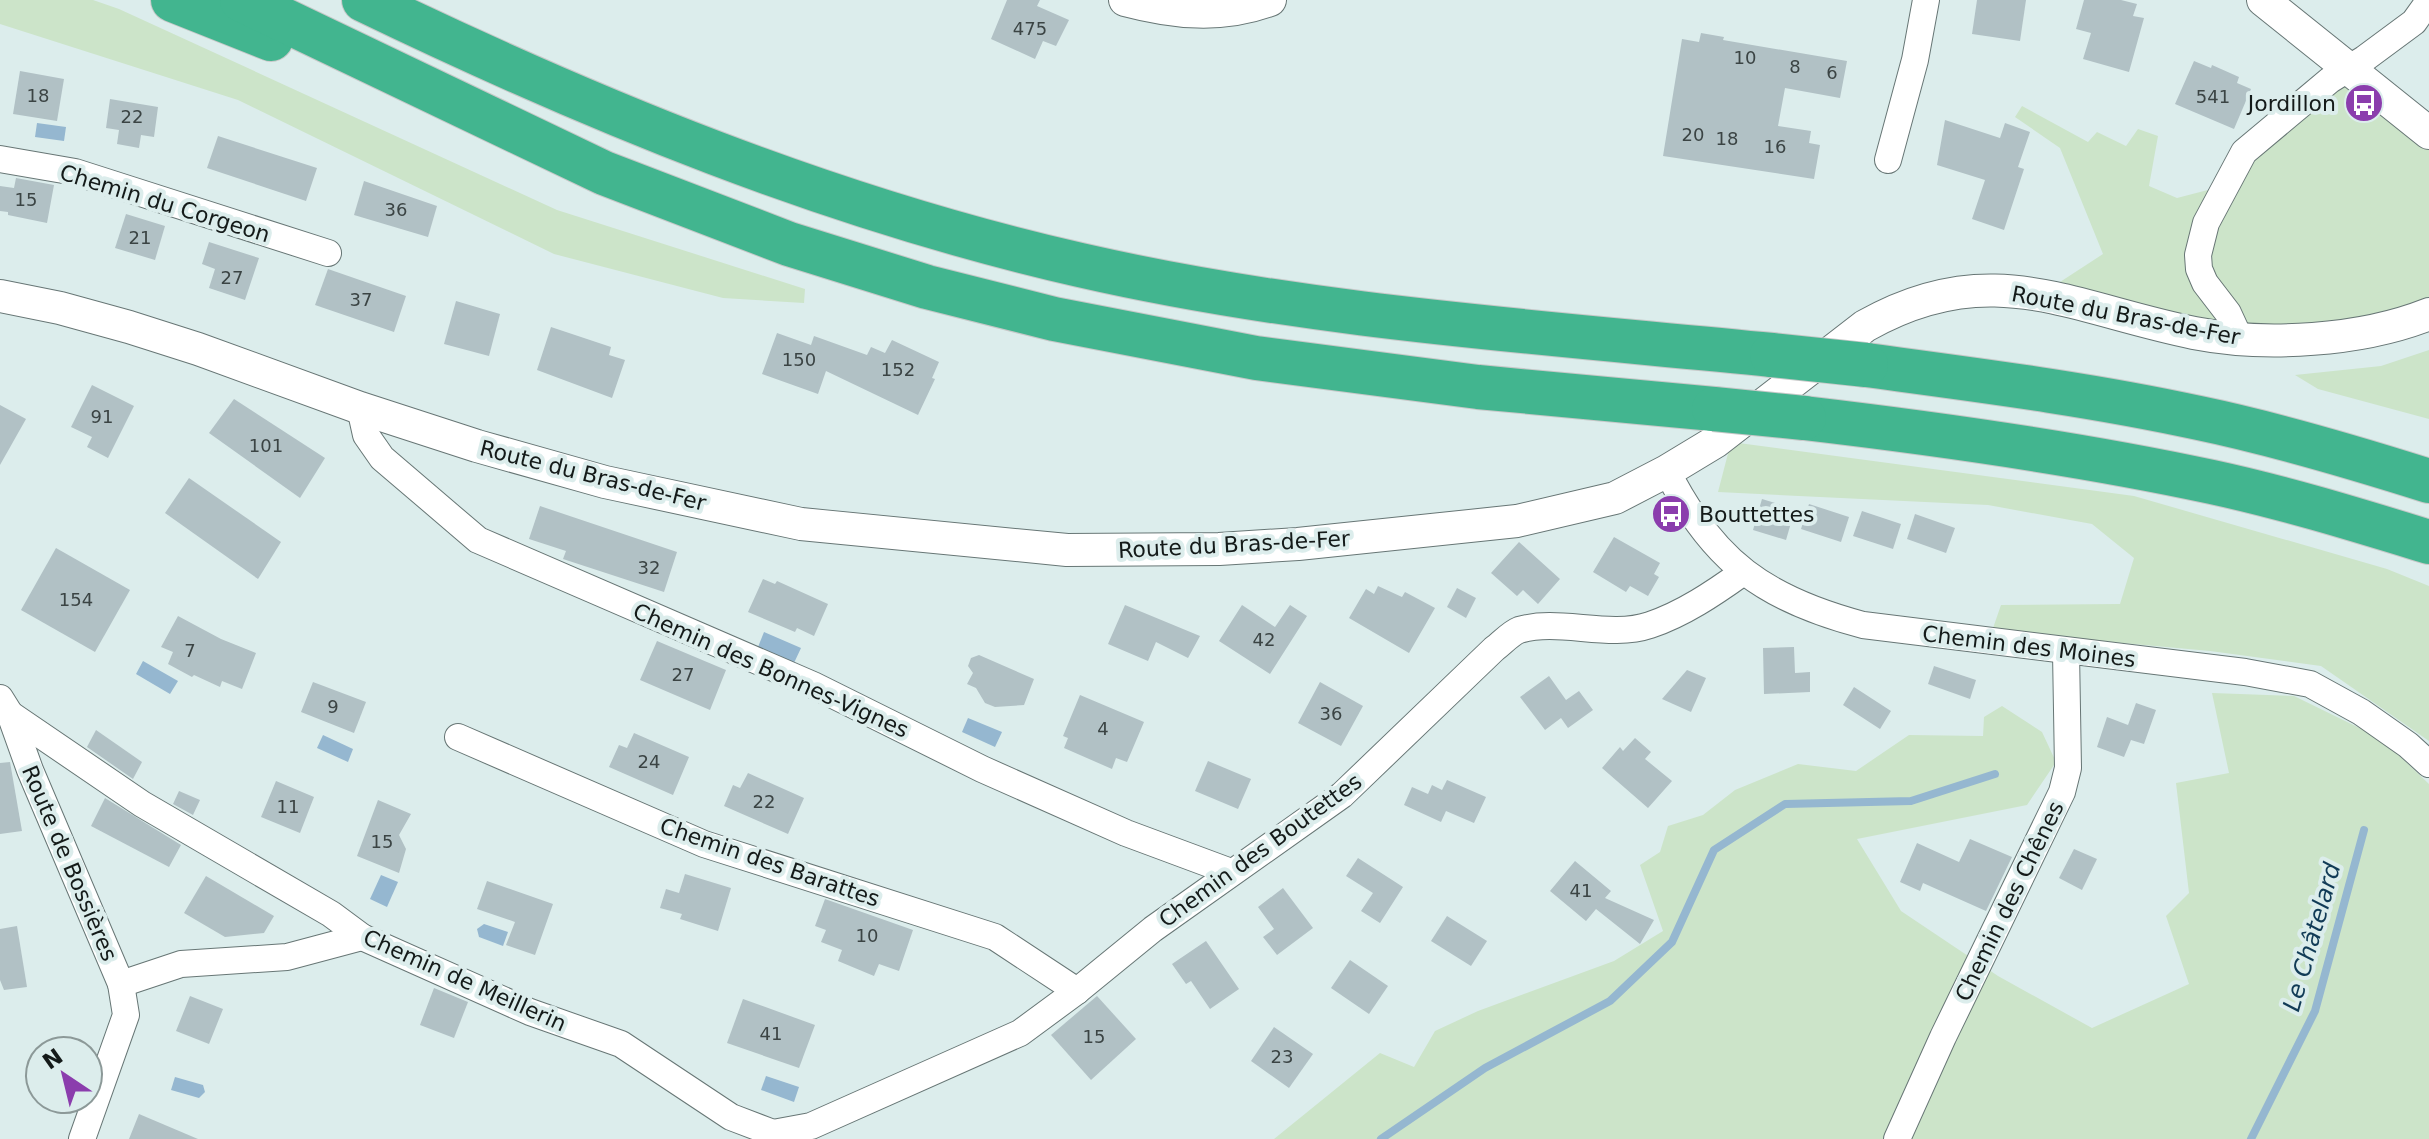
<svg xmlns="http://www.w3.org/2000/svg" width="2429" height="1139" font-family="'DejaVu Sans',sans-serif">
<rect width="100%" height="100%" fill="#dcedec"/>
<g fill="#cce4c9">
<path d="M0,0H93L119,9L557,210L805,289L804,303L723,298L554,254L238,100L0,24Z"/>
<path d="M2349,68L2429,133V297C2355,328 2257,332 2180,314C2140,304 2100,292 2060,282L2103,254L2060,148L2015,117L2022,106L2088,142L2097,132L2126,146L2138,129L2158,136L2149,186L2177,198L2227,185Z"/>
<path d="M2429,350V419L2318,389L2295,375L2381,366Z"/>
<path d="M1731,442L2134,496L2387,569L2429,586V741L2321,666L2210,651L1992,631L2001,605L2120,604L2134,558L2092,524L1988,505L1718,492Z"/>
<path d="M2212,693L2294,696L2382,739L2429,784V1139H1274L1380,1053L1414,1067L1435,1031L1478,1011L1614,961L1663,931L1640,865L1660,852L1668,826L1703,815L1735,790L1798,764L1856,771L1909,735L1983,736L1984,717L2002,706L2042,732L2056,762L2027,805L1857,839L1901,911L1998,976L2092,1028L2189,984L2166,916L2189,893L2176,783L2229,773Z"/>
</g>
<g fill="#95b7d0">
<path d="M37,123L66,127L64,141L35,137Z"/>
<path d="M764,632L801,648L794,663L758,647Z"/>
<path d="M143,661L178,681L170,694L136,674Z"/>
<path d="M968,718L1002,732L995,747L962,732Z"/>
<path d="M323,735L353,749L348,762L317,748Z"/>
<path d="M381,875L398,882L387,907L370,899Z"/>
<path d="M484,924L508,932L503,946L479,937L477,929Z"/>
<path d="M766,1076L799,1087L794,1102L761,1090Z"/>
<path d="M175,1077L203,1085L205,1092L199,1098L171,1090Z"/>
</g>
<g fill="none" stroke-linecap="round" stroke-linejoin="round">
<g stroke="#95b7d0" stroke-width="8">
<path d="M1381,1139L1485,1068L1610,1001L1672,942L1714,850L1785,804L1911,801L1995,774"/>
<path d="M2251,1139L2315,1011L2364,830"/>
</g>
</g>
<g fill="#b1c1c5">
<path d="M1007,0H1040L1037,6L1069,20L1056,46L1043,41L1035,59L991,39Z"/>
<path d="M1977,0H2026L2020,41L1972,34Z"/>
<path d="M2084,0H2121L2137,4L2133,16L2144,18L2129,72L2083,59L2091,33L2076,29Z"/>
<path d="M1701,33L1724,37L1723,40L1847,61L1840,98L1785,88L1778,126L1811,131L1809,143L1820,145L1814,179L1663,156L1682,39L1699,42Z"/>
<path d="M2194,61L2211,68L2212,65L2239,77L2237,83L2251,89L2234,129L2175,104Z"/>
<path d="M20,71L64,79L57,121L13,114Z"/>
<path d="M110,99L158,107L154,137L141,135L139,148L117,144L119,130L106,128Z"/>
<path d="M1945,120L2000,138L2005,123L2030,132L2018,167L2024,169L2004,230L1972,219L1985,180L1937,165Z"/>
<path d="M218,136L317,168L306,201L207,168Z"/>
<path d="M16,178L54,185L47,223L8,215V212L0,211V186L14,188Z"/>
<path d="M364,181L437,206L428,237L354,215Z"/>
<path d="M126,214L165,226L155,260L115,248Z"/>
<path d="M209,242L259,258L245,300L209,288L215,269L202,264Z"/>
<path d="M328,269L406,296L394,332L315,305Z"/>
<path d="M456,301L500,314L489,356L444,344Z"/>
<path d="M551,327L611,347L609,355L625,360L612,398L537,370Z"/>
<path d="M777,333L811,345L814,336L867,355L871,347L885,353L892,340L939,362L932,378L935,379L918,415L826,371L818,394L762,374Z"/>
<path d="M92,385L134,406L108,458L87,447L92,437L71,427Z"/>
<path d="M234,399L325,458L300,498L209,433Z"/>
<path d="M0,405L26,419L0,465Z"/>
<path d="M189,478L281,542L258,579L165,513Z"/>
<path d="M1762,499L1795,509L1786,540L1753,530Z"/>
<path d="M1809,504L1849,517L1841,542L1801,529Z"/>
<path d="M540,506L677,552L664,592L563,559L566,551L529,539Z"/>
<path d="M1862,511L1901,524L1893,549L1853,536Z"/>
<path d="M1915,514L1955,528L1946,553L1907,539Z"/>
<path d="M1614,537L1660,563L1654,574L1659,577L1648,596L1630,586L1626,592L1593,572Z"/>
<path d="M1519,542L1560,579L1538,604L1523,590L1517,596L1491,573Z"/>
<path d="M56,548L130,590L95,652L21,610Z"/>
<path d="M763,579L775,584L777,581L828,604L814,636L797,628L795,632L748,612Z"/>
<path d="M1378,586L1402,597L1405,592L1435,608L1409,653L1349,618L1366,589L1374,594Z"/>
<path d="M1457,588L1476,598L1466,618L1447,607Z"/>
<path d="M1125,605L1200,636L1188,658L1156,642L1148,661L1108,644Z"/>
<path d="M1242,605L1275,627L1290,605L1307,616L1270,674L1219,641Z"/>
<path d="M178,616L221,639L256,653L242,689L222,681L220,687L194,675L192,677L168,664L173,652L161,647Z"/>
<path d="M657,641L726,670L710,710L640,680Z"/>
<path d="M1794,647L1795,673L1810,672V692L1764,694L1763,648Z"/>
<path d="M979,655L1034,679L1024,705L995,707L985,703L976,688L967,684L973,673L968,666L971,658Z"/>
<path d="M1934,666L1976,680L1970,699L1928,684Z"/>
<path d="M1687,670L1706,678L1691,712L1662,699Z"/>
<path d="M1549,676L1566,700L1579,691L1593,710L1568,728L1561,718L1545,730L1520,697Z"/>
<path d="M313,682L366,702L354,733L301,712Z"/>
<path d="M1320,682L1363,706L1341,746L1298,723Z"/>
<path d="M1854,687L1891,711L1880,729L1843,705Z"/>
<path d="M1080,695L1144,722L1127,762L1116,758L1112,769L1064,748L1068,738L1063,736Z"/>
<path d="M2136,703L2156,710L2144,744L2131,740L2124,757L2097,747L2107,717L2128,725Z"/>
<path d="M96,730L142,762L133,779L87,747Z"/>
<path d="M634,733L689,757L673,795L609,767L619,745L627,748Z"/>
<path d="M1635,738L1651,752L1645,759L1672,781L1648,808L1602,768L1620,747L1623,751Z"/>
<path d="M1208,761L1251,779L1238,809L1195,791Z"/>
<path d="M10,762L22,831L0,834V763Z"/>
<path d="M748,773L804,798L788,834L724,806L733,785L740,788Z"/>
<path d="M1447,780L1486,797L1474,823L1446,811L1441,822L1404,805L1412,787L1428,794L1432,785L1442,790Z"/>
<path d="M276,781L314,797L300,833L261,817Z"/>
<path d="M179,791L200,800L193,815L173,804Z"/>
<path d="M105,798L181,845L169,867L91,826Z"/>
<path d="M378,800L411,814L399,835L406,849L399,873L357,856Z"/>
<path d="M1970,839L2012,857L1986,911L1923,883L1920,891L1900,882L1917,843L1959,862Z"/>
<path d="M2074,849L2097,859L2082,890L2059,878Z"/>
<path d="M1358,858L1403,887L1380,923L1361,911L1373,893L1346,876Z"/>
<path d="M1575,861L1611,891L1605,898L1654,920L1640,944L1596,909L1586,921L1550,891Z"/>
<path d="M685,874L731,888L718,931L680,919L682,914L660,908L666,889L679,893Z"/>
<path d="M206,876L274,916L264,933L225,937L184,913Z"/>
<path d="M487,881L553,904L535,955L506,945L515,922L477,909Z"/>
<path d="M1283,888L1313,928L1277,955L1263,937L1274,929L1258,907Z"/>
<path d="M825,899L913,930L899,971L879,964L874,976L838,961L842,950L821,942L826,930L815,926Z"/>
<path d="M1447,916L1487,941L1471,966L1431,941Z"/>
<path d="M17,926L27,987L4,990L0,980V929Z"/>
<path d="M1206,941L1239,989L1210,1009L1191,981L1186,984L1172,964Z"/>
<path d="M1350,960L1388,986L1369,1014L1331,988Z"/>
<path d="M434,988L468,1002L454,1038L420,1025Z"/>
<path d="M190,996L223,1009L209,1044L176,1031Z"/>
<path d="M1097,996L1136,1039L1091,1080L1051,1035Z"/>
<path d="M743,999L815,1025L799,1068L727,1043Z"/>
<path d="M1274,1027L1313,1054L1289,1088L1251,1061Z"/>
<path d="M139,1114L198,1139H129Z"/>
</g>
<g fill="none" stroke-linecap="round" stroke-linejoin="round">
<g stroke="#677675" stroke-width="28">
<g id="minor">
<path d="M0,159L75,172L328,253"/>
<path d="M1888,160L1915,60L1926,0"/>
<path d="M2240,339L2228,313L2205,283L2199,269L2198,255L2206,223L2244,152L2330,80L2364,59L2414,22L2429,1"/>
<path d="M360,408L366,435L382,458L478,540L813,685L982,769L1126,833L1231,872"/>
<path d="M1667,471C1713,562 1765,599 1863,625L2245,672L2310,684L2361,712L2408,745L2429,764"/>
<path d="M0,698L10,714L30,770L121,984L181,964L287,957L362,937"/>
<path d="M10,714L142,804L331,914L362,937L530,1012L621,1044L731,1117L773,1133L811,1126L1020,1033L1077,991L1153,929L1342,795L1494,649C1502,643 1511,633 1519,630C1559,618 1609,639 1650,625C1683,614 1714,593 1742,573"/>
<path d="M458,737L704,844L995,937L1077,991"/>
<path d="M82,1139L126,1015L121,984"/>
<path d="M1897,1139L1943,1037L2062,792L2068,768L2066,652"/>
</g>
</g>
<g stroke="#677675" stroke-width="34">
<g id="tertiary">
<path d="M1125,0C1174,13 1222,18 1270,0"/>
<path d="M2263,0L2429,133"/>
<path d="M0,296L60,308L129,327L198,349L360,408L477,446L605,482L801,524L1067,550L1219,549L1298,544L1517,521L1615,498L1667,471L1715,442L1865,326C1990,255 2070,308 2194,333C2266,347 2361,341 2429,314"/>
</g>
</g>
<g stroke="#c7c8c8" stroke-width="46">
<g id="motorway">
<path d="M173,0L271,39"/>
<path d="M242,0L604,173L789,244L927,287L1054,319L1256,358L1478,387L1714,409"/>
<path d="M364,0C594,111 830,208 1080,265C1307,317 1541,332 1772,355"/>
<path d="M1866,365C1977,380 2089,394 2199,418C2276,434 2353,457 2429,481"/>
<path d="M1804,418C1941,434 2077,453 2212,482C2286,498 2357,520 2429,542"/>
</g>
</g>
<use href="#minor" stroke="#fff" stroke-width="26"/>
<use href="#tertiary" stroke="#fff" stroke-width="32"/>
<use href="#motorway" stroke="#42b58f" stroke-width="44"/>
<g stroke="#c7c8c8" stroke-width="46" stroke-linecap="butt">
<g id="motorway-bridge">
<path d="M1772,355L1866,365"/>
<path d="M1714,409L1804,418"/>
</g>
</g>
<use href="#motorway-bridge" stroke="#42b58f" stroke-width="44"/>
</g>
<defs>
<g id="bus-disc" transform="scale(2)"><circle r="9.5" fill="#8b3dad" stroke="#dcedec"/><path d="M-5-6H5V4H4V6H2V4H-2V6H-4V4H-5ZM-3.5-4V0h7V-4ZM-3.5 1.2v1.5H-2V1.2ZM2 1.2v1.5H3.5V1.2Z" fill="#fff"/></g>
</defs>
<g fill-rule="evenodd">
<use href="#bus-disc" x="2364" y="103"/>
<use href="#bus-disc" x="1671" y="514"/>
</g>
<g text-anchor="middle" stroke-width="8" stroke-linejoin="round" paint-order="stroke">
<g font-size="18" fill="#3b4444">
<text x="1030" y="35">475</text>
<text x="1745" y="64">10</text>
<text x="1795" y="73">8</text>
<text x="1832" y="79">6</text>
<text x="38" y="102">18</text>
<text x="2213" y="103">541</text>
<text x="132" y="123">22</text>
<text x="1693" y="141">20</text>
<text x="1727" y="145">18</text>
<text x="1775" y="153">16</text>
<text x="26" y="206">15</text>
<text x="396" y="216">36</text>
<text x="140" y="244">21</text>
<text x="232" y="284">27</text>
<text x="361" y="306">37</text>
<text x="799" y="366">150</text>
<text x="898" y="376">152</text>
<text x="102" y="423">91</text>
<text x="266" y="452">101</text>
<text x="649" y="574">32</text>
<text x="76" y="606">154</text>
<text x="1264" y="646">42</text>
<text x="190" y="657">7</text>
<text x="683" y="681">27</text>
<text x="333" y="713">9</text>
<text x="1331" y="720">36</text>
<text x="1103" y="735">4</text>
<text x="649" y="768">24</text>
<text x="764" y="808">22</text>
<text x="288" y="813">11</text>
<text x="382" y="848">15</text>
<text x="1581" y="897">41</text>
<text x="867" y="942">10</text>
<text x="771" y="1040">41</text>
<text x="1094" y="1043">15</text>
<text x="1282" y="1063">23</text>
</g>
<g font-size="22" fill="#141a19" stroke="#dcedec" text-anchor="end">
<text x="2336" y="111">Jordillon</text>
<text x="1699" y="522" text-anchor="start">Bouttettes</text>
</g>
<g font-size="22" fill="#141a19" stroke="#dcedec">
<text transform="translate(165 203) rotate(17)" y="8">Chemin du Corgeon</text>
<text transform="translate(2126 315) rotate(11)" y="8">Route du Bras-de-Fer</text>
<text transform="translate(593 475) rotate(14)" y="8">Route du Bras-de-Fer</text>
<text transform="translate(1234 544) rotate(-3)" y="8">Route du Bras-de-Fer</text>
<text transform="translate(2029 646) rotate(7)" y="8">Chemin des Moines</text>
<text transform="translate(771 670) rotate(24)" y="8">Chemin des Bonnes-Vignes</text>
<text transform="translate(1260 850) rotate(-36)" y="8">Chemin des Boutettes</text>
<text transform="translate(770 862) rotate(19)" y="8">Chemin des Barattes</text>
<text transform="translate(70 863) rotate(67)" y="8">Route de Bossières</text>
<text transform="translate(2009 901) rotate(-64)" y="8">Chemin des Chênes</text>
<text transform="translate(465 980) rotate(24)" y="8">Chemin de Meillerin</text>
</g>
<g font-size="24" font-style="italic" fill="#113b56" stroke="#dcedec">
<text transform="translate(2312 937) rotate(-74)" y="8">Le Châtelard</text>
</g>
</g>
<g transform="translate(64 1075) rotate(325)"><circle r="38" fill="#dcedec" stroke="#8c9998" stroke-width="2"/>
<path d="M0-6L14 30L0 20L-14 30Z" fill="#8b3dad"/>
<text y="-12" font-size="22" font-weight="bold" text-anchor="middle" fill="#141a19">N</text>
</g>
</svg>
